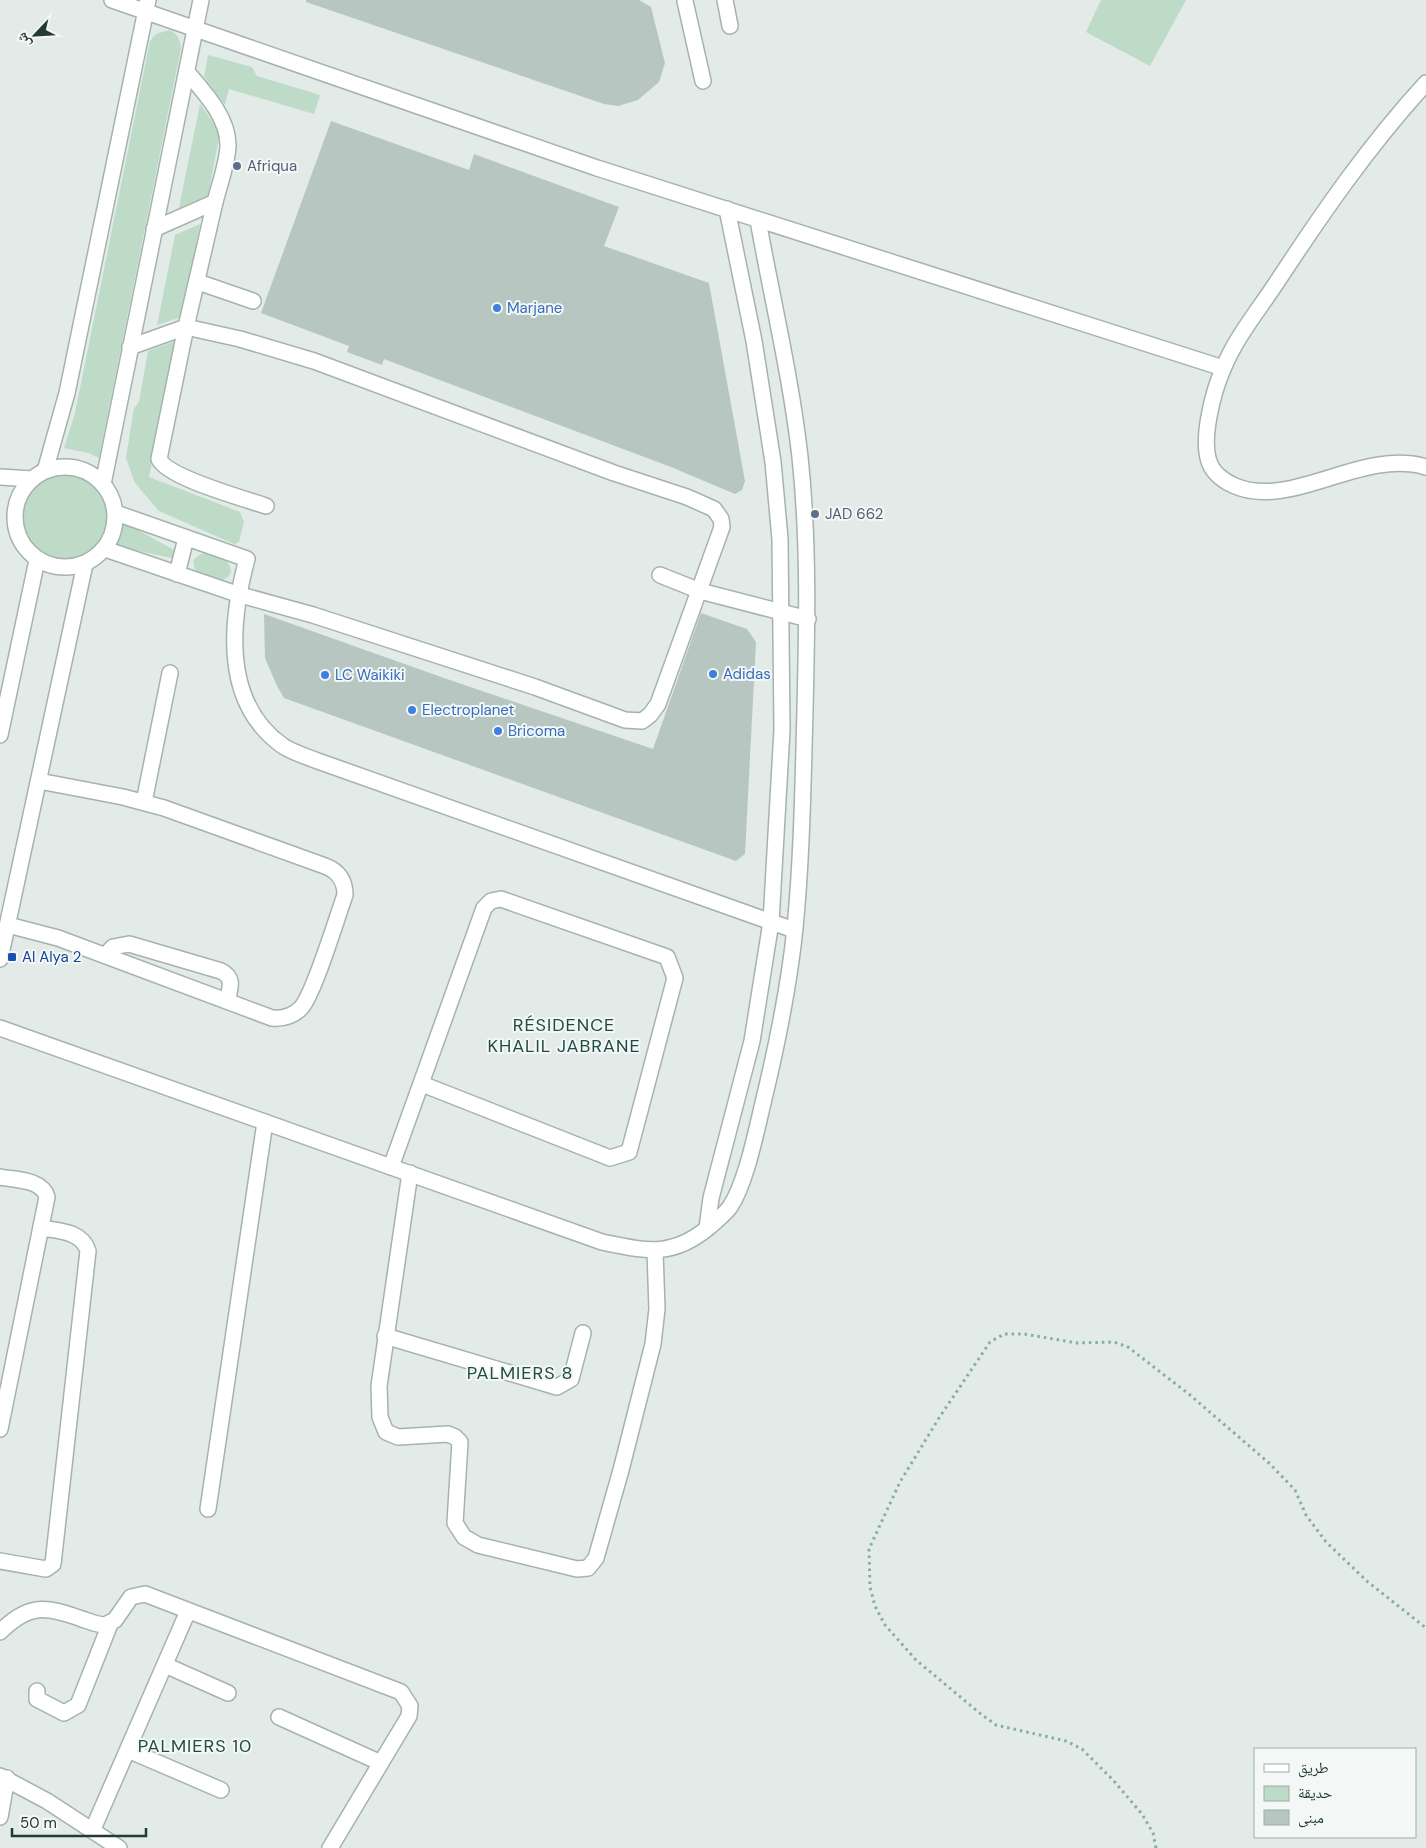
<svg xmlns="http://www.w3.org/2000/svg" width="1426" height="1848" font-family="'DM Sans','Noto Naskh Arabic',sans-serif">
<rect width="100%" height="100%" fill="#e2ebe8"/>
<g fill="#bddbc7">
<path d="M1101,0H1186L1150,66L1086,32Z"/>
<path d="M169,30C177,33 180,39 181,48L99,458L88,453L64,448L75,413L150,41L156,34Z"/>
<path d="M208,55L252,67L257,76L320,95L314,114L229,89L225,105L204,77Z"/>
<path d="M200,104L220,133L208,195L179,208Z"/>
<path d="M200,224L182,317L157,325L175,235Z"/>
<path d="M178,340L149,477L240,512L244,522L239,542L234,544L159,511L135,483L126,458L134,408L139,402L148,351Z"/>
<circle cx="66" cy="518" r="43"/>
<path d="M123,522L178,552L176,559L116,546L121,535Z"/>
<path d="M207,553C218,555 230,559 231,572C224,590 189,577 194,559L201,554Z"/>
</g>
<g fill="#b8c6c1">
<path d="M306,0H639L651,7L665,63L659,82L638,100L618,106L604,104L306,2Z"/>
<path d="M331,121L469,170L474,154L619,207L604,246L709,283L745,481L742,490L735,494L671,467L384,359L382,365L347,352L349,346L261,313Z"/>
<path d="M701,613L747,629L756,642L745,854L736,861L284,698L277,686L265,658L264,614L444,678L653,749Z"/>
</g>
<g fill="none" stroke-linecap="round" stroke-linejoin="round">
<g stroke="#a5b3af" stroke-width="18">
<g id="minor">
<path d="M112,0L597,168L1223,368"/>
<path d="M725,0L730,26"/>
<path d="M685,1L703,81"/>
<path d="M1426,83C1369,145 1321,215 1275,285C1257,312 1235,339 1223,369C1213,392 1200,441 1210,464C1214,474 1225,482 1235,486C1292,510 1362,448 1426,467"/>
<path d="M215,202L186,327L159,459C168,478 243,498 266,506"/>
<path d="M154,229L215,202C219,186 228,161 228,145C228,117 204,92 187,72"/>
<path d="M198,282L253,301"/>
<circle cx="65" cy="517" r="50"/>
<path d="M45,471L67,393L148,0"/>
<path d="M0,477L32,479"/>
<path d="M103,484L201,0"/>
<path d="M116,513L247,559C230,622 222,703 283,746C292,752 305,756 315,760L794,930"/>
<path d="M105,549L237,594L313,615L535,687L625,720L642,721L650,715L658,704L722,527L721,519L714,509L687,497L614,473L314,361L240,339L186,327L130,347"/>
<path d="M177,574L186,538"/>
<path d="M660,575L700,591L808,619"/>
<path d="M0,735L37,560"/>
<path d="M144,802L170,673"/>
<path d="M8,925L58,938L272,1018C283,1019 293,1016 301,1008C314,994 337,917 345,895C345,880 338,871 325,866L164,808L123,797L39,781"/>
<path d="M106,955L113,947L129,944L221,971C235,978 230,988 227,1001"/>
<path d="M0,959L85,564"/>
<path d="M0,1028L602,1242C646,1251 672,1258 709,1227C716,1221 725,1214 730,1207C746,1183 756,1132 763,1103C777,1045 789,987 795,928C802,855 803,783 805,710C807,626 809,542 800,457C791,377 772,299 758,220"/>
<path d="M391,1167L484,908L491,901L501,899L667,957L675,978L629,1152L610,1158L422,1084"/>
<path d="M410,1173L379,1386L380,1417L386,1432L398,1437L448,1434L455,1437L460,1442L455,1523L464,1537L478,1545L577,1569L588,1568L596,1558L621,1470L653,1344L657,1309L655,1251"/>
<path d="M0,1177C15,1180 42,1179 47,1197L0,1429"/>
<path d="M707,1228L711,1198L752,1041L771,922L782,730L780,539L773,462L754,341L727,209"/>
<path d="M385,1336L557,1387L571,1379L583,1333"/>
<path d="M208,1509L265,1122"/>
<path d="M0,1561L46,1569L53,1564L88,1251C82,1231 59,1231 41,1228"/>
<path d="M0,1632C29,1603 46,1606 82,1619C89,1621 97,1625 105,1625L115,1620L131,1597L145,1594L401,1692L410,1706L409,1716L330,1848"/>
<path d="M165,1665L228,1693"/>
<path d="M37,1691V1699L64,1713L78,1705L110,1624"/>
<path d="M279,1717L381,1763"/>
<path d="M128,1750L221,1790"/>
<path d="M0,1776L47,1801L119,1848"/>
<path d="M0,1817L7,1778"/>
<path d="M93,1829L188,1611"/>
</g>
</g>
<path stroke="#85ada4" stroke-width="3" stroke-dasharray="2.5 4" stroke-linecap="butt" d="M1156,1848L1153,1833L1142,1814L1113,1780L1082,1749L1066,1741L996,1725L982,1715L916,1660L885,1625L875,1606L870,1587L869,1549L900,1482L939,1418L990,1342L1004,1334H1024L1077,1343L1114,1342L1128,1347L1190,1395L1269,1463L1295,1490L1306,1515L1326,1542L1368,1582L1426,1628"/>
<use href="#minor" stroke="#fff" stroke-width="15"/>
</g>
<g fill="#5c6f8a" stroke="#f3f8f6" stroke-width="2">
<circle cx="237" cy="166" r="5"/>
<circle cx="815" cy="514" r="5"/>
</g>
<g fill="#3f7fe0" stroke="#f3f8f6" stroke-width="2">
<circle cx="497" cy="308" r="5"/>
<circle cx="713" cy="674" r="5"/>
<circle cx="325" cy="675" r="5"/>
<circle cx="412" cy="710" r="5"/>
<circle cx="498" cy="731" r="5"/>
</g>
<rect fill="#1a4fb4" stroke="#f3f8f6" stroke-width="2" x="7" y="952" width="10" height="10" rx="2.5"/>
<g text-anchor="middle" stroke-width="4" stroke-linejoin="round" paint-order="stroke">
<g font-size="15" fill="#4e5e75" stroke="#f3f8f6" text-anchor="start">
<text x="247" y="171">Afriqua</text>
<text x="825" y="519">JAD 662</text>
</g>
<g font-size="15" fill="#366cbe" stroke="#f3f8f6" text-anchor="start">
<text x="507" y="313">Marjane</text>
<text x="723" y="679">Adidas</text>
<text x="335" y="680">LC Waikiki</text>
<text x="422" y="715">Electroplanet</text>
<text x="508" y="736">Bricoma</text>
</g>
<g font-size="15" fill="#164399" stroke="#f3f8f6" text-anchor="start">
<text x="22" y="962">Al Alya 2</text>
</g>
<g font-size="18" letter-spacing="1" fill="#214c45" stroke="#f3f8f6">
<text x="564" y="1031">RÉSIDENCE<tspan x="564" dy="21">KHALIL JABRANE</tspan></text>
<text x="520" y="1379">PALMIERS 8</text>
<text x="195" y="1752">PALMIERS 10</text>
</g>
</g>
<rect x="1254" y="1748" width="162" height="90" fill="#f3f8f6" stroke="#a0acaa"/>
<rect x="1264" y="1764" width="25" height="8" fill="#ffffff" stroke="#a0acaa"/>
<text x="1298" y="1773" font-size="15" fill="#233b37">طريق</text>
<rect x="1264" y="1786" width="25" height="15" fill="#bddbc7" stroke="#a0acaa"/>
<text x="1298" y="1798" font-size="15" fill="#233b37">حديقة</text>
<rect x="1264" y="1810" width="25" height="15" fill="#b8c6c1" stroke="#a0acaa"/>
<text x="1298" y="1823" font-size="15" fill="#233b37">مبنى</text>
<g transform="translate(35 35) rotate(245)" stroke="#f3f8f6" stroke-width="4" paint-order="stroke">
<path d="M0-4L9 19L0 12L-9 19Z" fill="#233b37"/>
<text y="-8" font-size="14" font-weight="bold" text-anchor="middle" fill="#233b37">ش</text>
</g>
<path d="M12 1828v8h134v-8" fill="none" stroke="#233b37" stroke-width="2.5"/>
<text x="20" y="1828" font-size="15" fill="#233b37" stroke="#f3f8f6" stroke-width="4" paint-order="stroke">50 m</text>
</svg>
